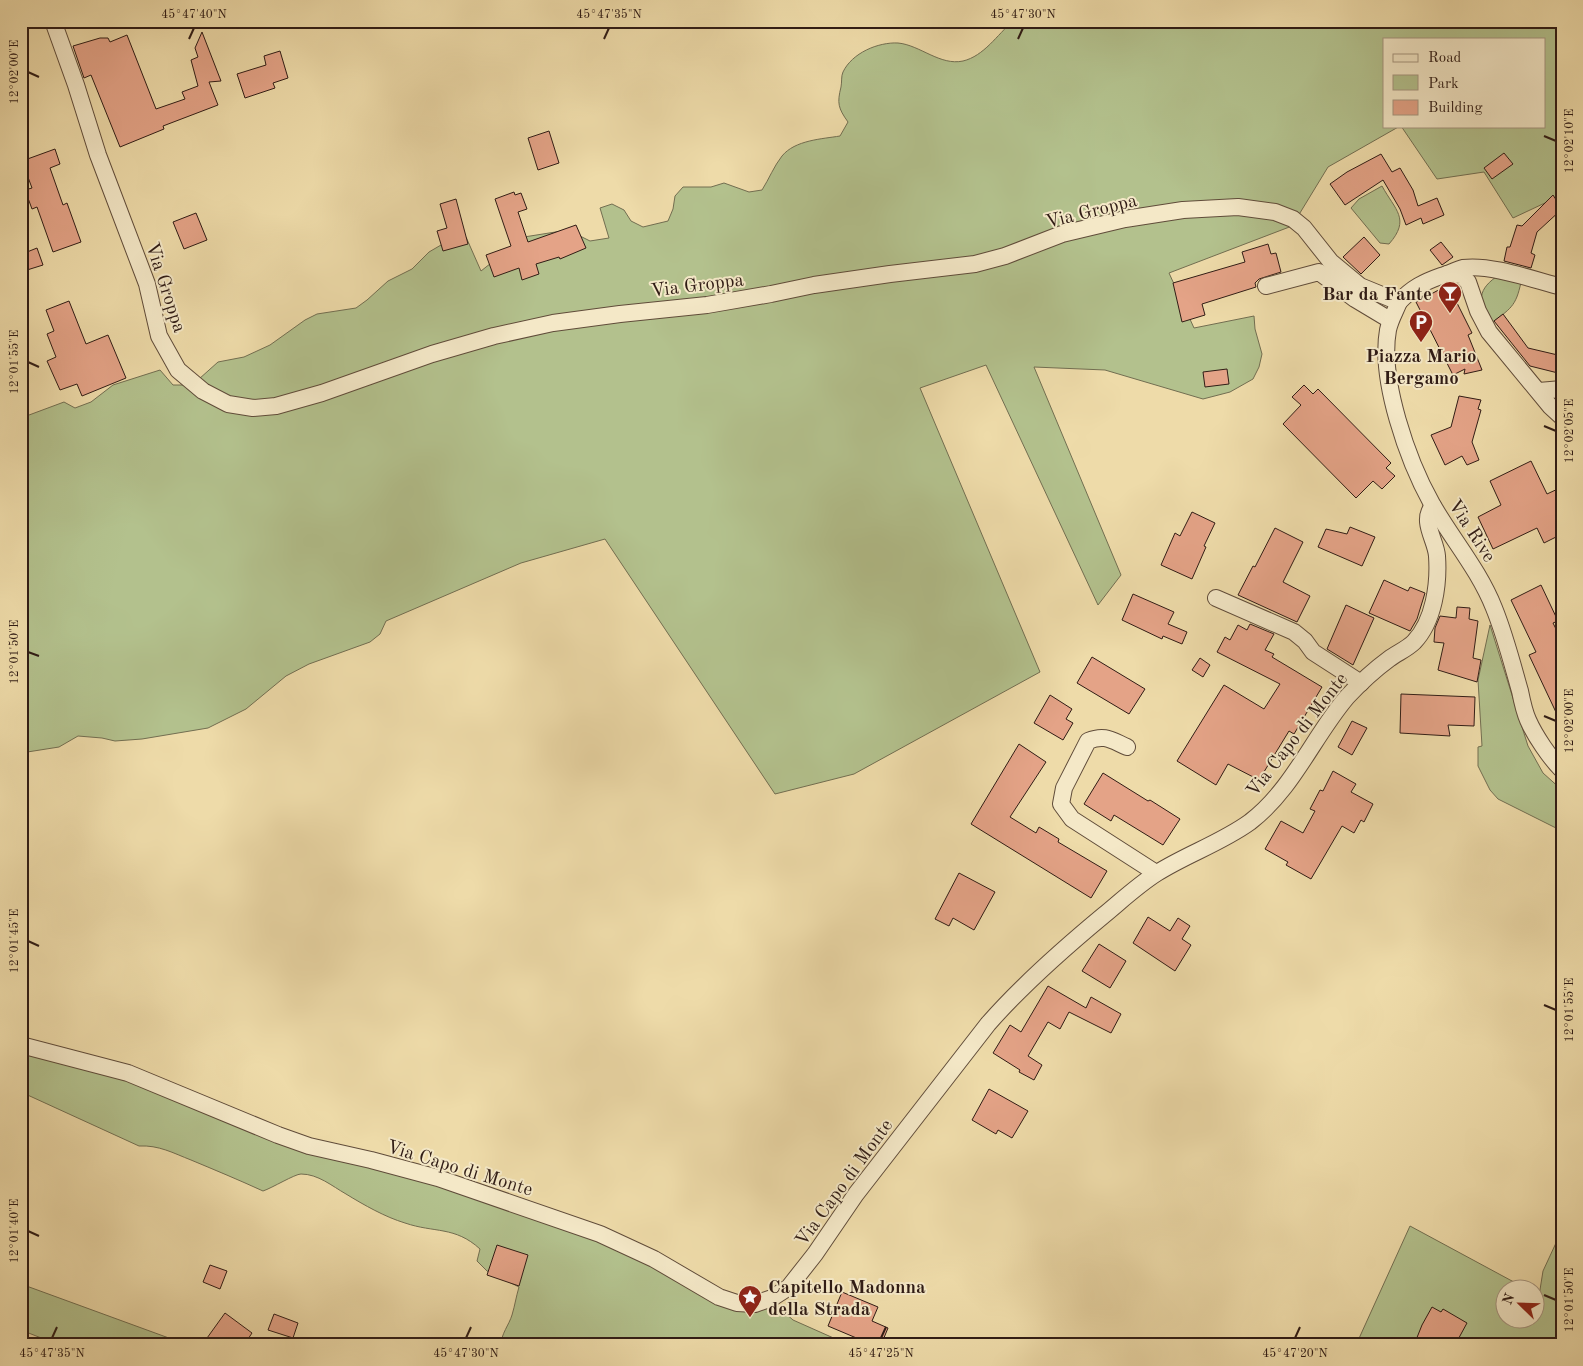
<svg xmlns="http://www.w3.org/2000/svg" width="1583" height="1366" font-family="'Old Standard TT',serif">
<rect width="100%" height="100%" fill="#eedba9"/>
<filter id="stains"><feTurbulence type="fractalNoise" baseFrequency=".004" numOctaves="4"/><feColorMatrix values="0 0 0 0 .2 0 0 0 0 .09 0 0 0 0 .02 0 0 0 .5 -.17"/></filter>
<radialGradient id="worn" r=".72"><stop offset=".6" stop-color="#630" stop-opacity="0"/><stop offset="1" stop-color="#630" stop-opacity=".3"/></radialGradient>
<g fill="#b3c18d" stroke="#726e51">
<path d="M1013,21H1114L1135,27H1150L1167,21H1562V195L1513,218L1484,172L1437,179L1401,126H1544V39H1384V126H1400L1328,167L1292,226L1169,273L1194,328L1254,316L1255,329L1262,354L1259,367L1253,379L1230,392L1203,399L1105,370L1034,367L1121,575L1098,605L986,365L920,388L1040,672L854,774L775,794L605,539L521,563L386,621L380,634L370,642L309,664L286,676L246,709L208,728L142,739L115,741L102,738L78,736L59,747L21,753V418L64,402L75,408L91,402L113,385L160,370L173,385H188L199,379L218,362L244,357L270,345L305,320L317,314L356,308L367,300L388,281L412,269L429,252L441,245L466,237L481,271L524,237L568,230L590,241L609,238L600,208L612,204L624,210L631,221L643,227L668,221L673,209L675,196L683,187H711L724,183L749,192L762,190C769,179 774,166 782,156C795,140 822,139 840,136L848,122C838,108 837,103 841,87C842,82 841,76 843,72C852,53 878,42 898,43C920,45 940,66 963,61C984,56 997,35 1013,21Z"/>
<path d="M1382,186C1395,210 1411,219 1389,244L1380,243L1351,208L1359,199Z"/>
<path d="M1496,277L1521,282C1516,307 1510,309 1490,324C1480,304 1475,292 1496,277Z"/>
<path d="M1490,625L1528,746L1543,773L1562,790V831L1498,799L1490,790L1478,766V747L1482,746L1478,680Z"/>
<path d="M21,1048L156,1087L567,1223L709,1291L775,1304L793,1320L838,1340L842,1345H501C501,1334 509,1325 512,1315C515,1305 516,1297 519,1287L487,1271L477,1261L480,1249C455,1226 434,1233 405,1223C385,1217 364,1205 346,1194C332,1186 318,1174 301,1174C295,1174 272,1188 263,1191C239,1180 215,1170 191,1160C173,1153 159,1145 139,1146L21,1092Z"/>
<path d="M1410,1226L1525,1288H1506V1318H1536V1294L1539,1296L1543,1271L1562,1230V1345H1356Z"/>
<path d="M21,1284L188,1345H59L21,1330Z"/>
</g>
<g fill="#e4a387" stroke="#301c15">
<path d="M202,32L221,81L209,82L218,105L163,126L164,129L120,147L91,75L84,78L73,46L100,38H108L110,42L127,35L156,109L185,99L182,92L198,86L191,60L198,57L195,48Z"/>
<path d="M280,51L288,78L273,83L275,88L245,98L237,74L266,65L264,56Z"/>
<path d="M549,131L559,163L538,170L528,138Z"/>
<path d="M55,149L60,164L50,168L63,205L67,203L81,242L53,252L37,207L32,209L25,190L32,188L22,161Z"/>
<path d="M1504,153L1513,164L1492,179L1484,168Z"/>
<path d="M1381,154L1392,172L1400,168L1413,190L1418,206L1437,198L1444,215L1423,224L1421,218L1406,225L1400,209L1383,180L1345,205L1330,184L1347,172Z"/>
<path d="M514,192L515,195L521,193L527,209L518,212L528,242L576,225L586,248L560,259L559,257L536,264L539,274L522,280L519,268L494,277L486,255L511,246L495,199Z"/>
<path d="M1553,195L1562,209L1537,232L1531,253L1535,255L1531,268L1504,261L1507,247H1510L1517,225L1522,226Z"/>
<path d="M456,199L468,244L443,251L437,231L447,228L440,204Z"/>
<path d="M196,213L207,240L184,249L173,222Z"/>
<path d="M1364,237L1380,255L1361,274L1343,257Z"/>
<path d="M1441,242L1453,257L1442,265L1430,250Z"/>
<path d="M1268,244L1271,254L1276,253L1281,272L1259,279L1255,283L1256,287L1202,304L1205,315L1182,322L1173,283L1245,262L1242,252Z"/>
<path d="M37,248L43,265L27,270L22,254Z"/>
<path d="M1448,285L1472,333L1468,335L1482,370L1464,374L1465,369L1453,375L1416,302Z"/>
<path d="M69,301L86,344L108,335L126,378L82,396L77,384L60,390L47,361L56,357L47,334L54,331L46,310Z"/>
<path d="M1503,314L1528,348L1562,356V374L1530,366L1494,321Z"/>
<path d="M1227,369L1229,384L1205,387L1203,372Z"/>
<path d="M1304,385L1313,394L1318,389L1391,463L1386,468L1395,476L1382,489L1373,481L1356,498L1283,424L1301,405L1292,397Z"/>
<path d="M1459,396L1481,400L1478,409L1481,410L1472,442L1479,460L1467,465L1462,456L1445,465L1431,435L1451,427Z"/>
<path d="M1531,461L1547,494L1562,487V534L1544,543L1537,528L1493,549L1478,517L1501,505L1490,481Z"/>
<path d="M1192,512L1215,523L1204,546L1206,547L1192,579L1161,565L1175,533L1180,536Z"/>
<path d="M1350,527L1375,537L1362,566L1318,547L1326,529L1347,534Z"/>
<path d="M1275,528L1303,542L1283,582L1310,596L1297,622L1238,595L1253,566L1255,567Z"/>
<path d="M1384,580L1408,591L1410,587L1425,593L1417,619L1410,631L1369,613Z"/>
<path d="M1541,585L1558,621L1553,623L1562,641V725L1529,655L1536,652L1511,600Z"/>
<path d="M1133,594L1174,612L1168,624L1187,632L1182,644L1163,636L1162,639L1122,620Z"/>
<path d="M1346,605L1374,618L1353,665L1327,649Z"/>
<path d="M1457,607L1470,608L1469,619L1478,621L1473,658L1481,660L1477,682L1438,670L1444,643L1434,642L1435,628L1440,616L1456,618Z"/>
<path d="M1250,624L1274,634L1265,650L1274,654L1272,657L1322,687L1294,734L1289,731L1259,780L1228,764L1216,785L1177,761L1224,685L1264,709L1280,684L1217,652L1225,637L1230,640L1238,625L1247,630Z"/>
<path d="M1092,657L1145,689L1129,714L1077,683Z"/>
<path d="M1200,658L1210,665L1203,677L1192,670Z"/>
<path d="M1401,694L1475,697L1474,726L1448,725L1450,736L1400,733Z"/>
<path d="M1050,695L1072,709L1066,719L1073,723L1063,740L1034,723Z"/>
<path d="M1352,721L1367,728L1352,755L1338,747Z"/>
<path d="M1019,744L1046,762L1010,817L1036,833L1039,827L1059,839L1058,842L1107,871L1091,898L971,824Z"/>
<path d="M1333,771L1356,784L1351,792L1373,804L1364,822L1361,820L1354,833L1342,826L1311,879L1286,865L1288,862L1265,849L1281,821L1303,833L1315,811L1310,809L1320,790L1323,791Z"/>
<path d="M1103,773L1148,801L1150,800L1180,819L1163,845L1114,815L1111,821L1084,804Z"/>
<path d="M959,873L995,892L974,930L953,918L949,926L935,919Z"/>
<path d="M1148,917L1170,931L1178,918L1190,926L1182,939L1191,945L1175,971L1133,943Z"/>
<path d="M1099,944L1126,961L1110,988L1082,971Z"/>
<path d="M1048,986L1086,1008L1091,997L1121,1014L1111,1033L1069,1012L1060,1029L1048,1022L1028,1056L1042,1065L1034,1080L1019,1072L1020,1070L993,1053L1010,1025L1021,1032Z"/>
<path d="M989,1089L1028,1111L1012,1138L998,1130L996,1134L972,1120Z"/>
<path d="M497,1245L528,1255L519,1286L487,1275Z"/>
<path d="M210,1265L227,1271L220,1289L203,1282Z"/>
<path d="M842,1292L878,1307L872,1321L888,1328L881,1345H873L828,1326Z"/>
<path d="M1432,1307L1441,1312L1443,1309L1467,1323L1455,1345H1414L1422,1325Z"/>
<path d="M225,1313L252,1333L244,1345H202Z"/>
<path d="M274,1314L298,1323L293,1338L268,1330Z"/>
</g>
<g fill="none" stroke-linecap="round" stroke-linejoin="round">
<g stroke="#604c3a" stroke-width="18">
<g id="minor">
<path d="M53,21L76,85L98,155L147,284L159,336L178,370L203,391L228,404L253,408L276,406L322,393L432,354L494,336L553,323L620,314L707,305L771,294L814,285L890,274L975,264L1005,256L1062,234L1125,219L1183,210L1238,207L1275,212L1293,219L1304,228L1331,262L1360,286L1399,302C1412,288 1424,282 1441,276C1449,274 1455,270 1463,268C1491,264 1534,280 1562,287"/>
<path d="M1447,274L1461,275L1468,282L1478,311L1489,332L1550,406L1562,417"/>
<path d="M1266,286L1319,272L1355,299L1390,320"/>
<path d="M1399,302C1395,312 1390,320 1388,330C1379,380 1408,461 1432,504C1452,539 1479,570 1494,608C1505,635 1512,663 1520,691C1522,701 1524,711 1528,720C1535,736 1550,758 1562,770"/>
<path d="M1539,391L1562,389"/>
<path d="M1216,598L1294,632L1305,641L1313,652L1361,683"/>
<path d="M1127,747C1111,740 1105,734 1088,741L1064,788L1061,804L1072,819L1156,873"/>
<path d="M21,1045L128,1073L278,1135L309,1146L371,1160L438,1178L600,1234L654,1259L719,1297L737,1303L755,1304L772,1298L789,1287L815,1254L856,1194L988,1024C1023,984 1063,949 1104,915C1121,901 1138,885 1157,873C1187,854 1221,843 1250,822C1293,789 1313,737 1347,697C1360,683 1374,670 1389,659C1397,653 1407,649 1414,642C1434,621 1439,584 1437,556C1436,540 1420,521 1433,506"/>
</g>
</g>
<use href="#minor" stroke="#f4e8c7" stroke-width="16"/>
</g>
<path fill="none" stroke="#301c15" stroke-width="2" d="M189,39L194,28M604,39L609,28M1018,39L1023,28M28,72L39,77M1544,136L1556,141M28,362L39,367M1544,426L1556,431M28,652L39,656M1544,716L1556,721M28,941L39,946M1544,1005L1556,1010M28,1231L39,1236M1544,1295L1556,1300M52,1338L57,1327M466,1338L471,1327M881,1338L886,1327M1295,1338L1300,1327"/>
<defs>
<g id="bar-pin" transform="scale(1.25)"><path d="M0 17L-7.5 6A9.5 9.5 0 1 1 7.5 6Z" fill="#8f2418" stroke="#f4e8c7"/><path d="M-6-5H6L.8 .8V4.5H3.5V6h-7V4.5H-.8V.8Z" fill="#fff"/></g>
<g id="parking-pin" transform="scale(1.25)"><path d="M0 17L-7.5 6A9.5 9.5 0 1 1 7.5 6Z" fill="#8f2418" stroke="#f4e8c7"/><path d="M-3.5-5.5H1a3.5 3.5 0 0 1 0 7H-1V5.5H-3.5ZM-1-3.4V-.6H.8a1.4 1.4 0 0 0 0-2.8Z" fill="#fff"/></g>
<g id="sight-pin" transform="scale(1.25)"><path d="M0 17L-7.5 6A9.5 9.5 0 1 1 7.5 6Z" fill="#8f2418" stroke="#f4e8c7"/><path d="M0-6L1.8-2.2L6-1.7L2.9 1.2L3.7 5.4L0 3.3L-3.7 5.4L-2.9 1.2L-6-1.7L-1.8-2.2Z" fill="#fff"/></g>
</defs>
<g fill-rule="evenodd">
<use href="#bar-pin" x="1450" y="293"/>
<use href="#parking-pin" x="1421" y="322"/>
<use href="#sight-pin" x="750" y="1297"/>
</g>
<g text-anchor="middle" stroke-width="4" stroke-linejoin="round" paint-order="stroke">
<g font-size="19" fill="#301c15" stroke="#f4e8c7">
<text transform="translate(1091 210) rotate(-14)" y="7">Via Groppa</text>
<text transform="translate(697 284) rotate(-7)" y="7">Via Groppa</text>
<text transform="translate(167 287) rotate(72)" y="7">Via Groppa</text>
<text transform="translate(1473 530) rotate(57)" y="7">Via Rive</text>
<text transform="translate(1296 734) rotate(-52)" y="7">Via Capo di Monte</text>
<text transform="translate(460 1167) rotate(17)" y="7">Via Capo di Monte</text>
<text transform="translate(843 1182) rotate(-54)" y="7">Via Capo di Monte</text>
</g>
<g font-size="19" font-weight="bold" fill="#301c15" stroke="#f4e8c7" text-anchor="end">
<text x="1432" y="300">Bar da Fante</text>
<text x="1421" y="362" text-anchor="middle">Piazza Mario<tspan x="1421" dy="22">Bergamo</tspan></text>
<text x="768" y="1293" text-anchor="start">Capitello Madonna<tspan x="768" dy="22">della Strada</tspan></text>
</g>
</g>
<rect width="1583" height="1366" fill="none" stroke="#eedba9" stroke-width="55"/>
<rect x="1383" y="38" width="162" height="90" fill="#f4e8c7" stroke="#a69680"/>
<rect x="1393" y="54" width="25" height="8" fill="#f4e8c7" stroke="#a69680"/>
<text x="1428" y="62" font-size="15" fill="#301c15">Road</text>
<rect x="1393" y="75" width="25" height="15" fill="#b3c18d" stroke="#a69680"/>
<text x="1428" y="88" font-size="15" fill="#301c15">Park</text>
<rect x="1393" y="100" width="25" height="15" fill="#e4a387" stroke="#a69680"/>
<text x="1428" y="112" font-size="15" fill="#301c15">Building</text>
<g transform="translate(1520 1304) rotate(293)"><circle r="24" fill="#f4e8c7" stroke="#a69680"/>
<path d="M0-4L9 19L0 12L-9 19Z" fill="#8f2418"/>
<text y="-8" font-size="14" font-weight="bold" text-anchor="middle" fill="#301c15">N</text>
</g>
<rect x="28" y="28" width="1528" height="1310" fill="none" stroke="#301c15" stroke-width="2"/>
<g font-size="12" text-anchor="middle" fill="#301c15">
<text x="194" y="18">45°47'40"N</text>
<text x="609" y="18">45°47'35"N</text>
<text x="1023" y="18">45°47'30"N</text>
<text transform="translate(14 72) rotate(-90)" y="4">12°02'00"E</text>
<text transform="translate(1569 141) rotate(-90)" y="4">12°02'10"E</text>
<text transform="translate(14 362) rotate(-90)" y="4">12°01'55"E</text>
<text transform="translate(1569 431) rotate(-90)" y="4">12°02'05"E</text>
<text transform="translate(14 652) rotate(-90)" y="4">12°01'50"E</text>
<text transform="translate(1569 721) rotate(-90)" y="4">12°02'00"E</text>
<text transform="translate(14 941) rotate(-90)" y="4">12°01'45"E</text>
<text transform="translate(1569 1010) rotate(-90)" y="4">12°01'55"E</text>
<text transform="translate(14 1231) rotate(-90)" y="4">12°01'40"E</text>
<text transform="translate(1569 1300) rotate(-90)" y="4">12°01'50"E</text>
<text x="52" y="1357">45°47'35"N</text>
<text x="466" y="1357">45°47'30"N</text>
<text x="881" y="1357">45°47'25"N</text>
<text x="1295" y="1357">45°47'20"N</text>
</g>
<rect width="100%" height="100%" filter="url(#stains)"/>
<rect width="100%" height="100%" fill="url(#worn)"/>
</svg>
